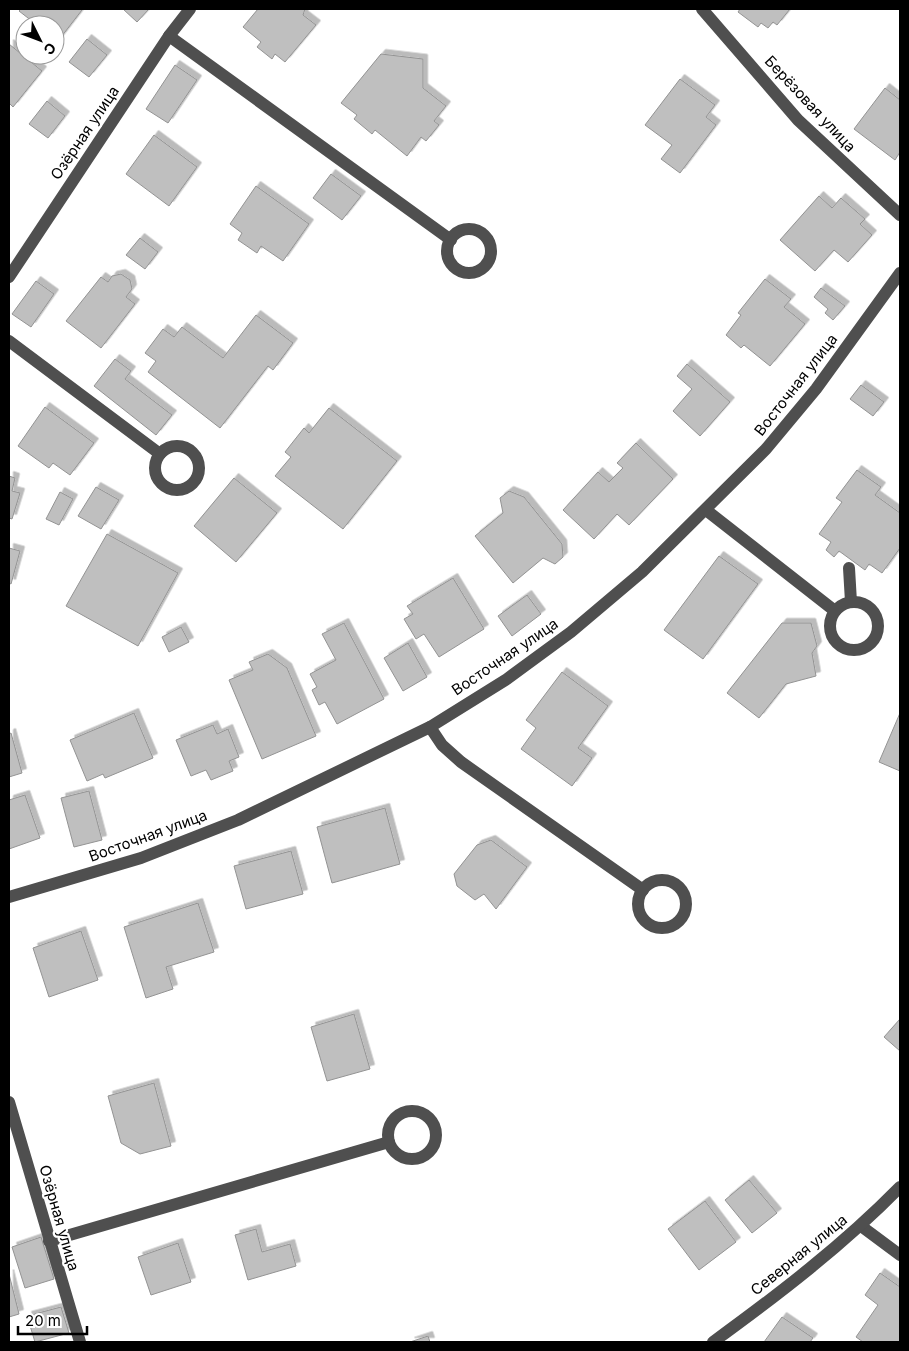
<svg xmlns="http://www.w3.org/2000/svg" width="909" height="1351" font-family="Inter,sans-serif">
<defs>
<filter id="shadow"><feDropShadow dx="4.5" dy="-4.5" stdDeviation="0" flood-color="#0004"/></filter>
</defs>
<rect width="100%" height="100%" fill="#fff"/>
<g fill="#bfbfbf" stroke="#939393" filter="url(#shadow)">
<path d="M21,9H81L82,10L58,41L55,39V25H37L19,11Z"/>
<path d="M123,9H149L137,22Z"/>
<path d="M258,9H305L303,15L316,25L285,62L275,54L272,59L257,47L261,42L243,27Z"/>
<path d="M740,9H790L777,25L773,22L768,28L761,23L758,27L738,12Z"/>
<path d="M87,39L107,55L89,77L69,62Z"/>
<path d="M9,44L42,71L13,107L9,103Z"/>
<path d="M381,54L423,59V88L446,106L434,121L439,125L426,141L421,137L407,156L375,130L372,134L354,119L357,115L341,103Z"/>
<path d="M175,65L197,80L168,123L146,109Z"/>
<path d="M680,79L715,105L706,117L716,125L680,173L661,159L672,145L645,125Z"/>
<path d="M885,88L900,100V152L895,160L854,129Z"/>
<path d="M47,101L65,116L48,138L29,124Z"/>
<path d="M154,135L197,167L169,206L126,174Z"/>
<path d="M331,174L361,196L342,220L313,198Z"/>
<path d="M256,186L309,224L283,261L261,246L257,253L238,240L242,233L230,224Z"/>
<path d="M819,196L832,208L841,198L865,219L860,224L872,235L848,262L834,250L815,271L780,240Z"/>
<path d="M140,238L158,252L145,269L126,255Z"/>
<path d="M121,274L130,280L132,289L126,297L135,304L101,348L66,321L101,277L108,282L112,276Z"/>
<path d="M765,279L791,299L784,307L805,324L770,366L744,345L741,348L726,335L741,315L738,313Z"/>
<path d="M36,281L54,294L31,327L12,314Z"/>
<path d="M821,288L845,306L833,320L825,313L828,309L814,297Z"/>
<path d="M256,315L293,343L273,370L268,366L220,428L148,372L156,361L145,353L163,329L174,337L182,327L223,358Z"/>
<path d="M115,359L131,371L125,379L172,415L156,435L94,386Z"/>
<path d="M687,364L730,402L700,436L673,411L692,389L677,376Z"/>
<path d="M861,385L884,402L873,416L850,399Z"/>
<path d="M45,407L94,443L70,475L53,463L49,468L18,446Z"/>
<path d="M329,408L397,461L343,529L275,476L291,457L285,452L304,428L309,433Z"/>
<path d="M636,443L673,479L629,525L617,514L594,539L563,510L598,472L609,482L623,468L617,463Z"/>
<path d="M857,470L881,487L875,495L900,513V548L882,573L869,564L865,570L839,551L834,557L826,550L831,542L819,534L842,502L836,498Z"/>
<path d="M9,476L15,478L12,491L20,493L12,519L9,518Z"/>
<path d="M234,478L277,513L236,562L194,526Z"/>
<path d="M96,487L119,500L101,529L78,516Z"/>
<path d="M509,491L524,497L562,544L563,557L555,564L543,558L513,583L475,536L503,513L500,498Z"/>
<path d="M60,492L73,499L59,525L46,519Z"/>
<path d="M107,534L178,573L138,646L66,606Z"/>
<path d="M9,548L20,551L11,584L9,583Z"/>
<path d="M719,556L758,584L703,659L664,630Z"/>
<path d="M453,578L484,629L439,657L424,634L416,639L404,619L413,614L407,606Z"/>
<path d="M527,595L541,614L512,636L498,616Z"/>
<path d="M344,623L384,699L337,724L325,702L319,705L312,690L317,687L310,674L336,660L322,634Z"/>
<path d="M782,623H811L817,646L812,653L816,676L786,684L759,718L727,693Z"/>
<path d="M181,627L189,642L169,652L162,637Z"/>
<path d="M408,643L427,677L403,691L384,658Z"/>
<path d="M268,654L287,668L316,736L262,759L229,680L253,670L249,662Z"/>
<path d="M562,672L608,706L578,748L592,758L572,786L521,749L536,728L526,720Z"/>
<path d="M134,713L153,758L105,778L103,774L87,781L70,740Z"/>
<path d="M900,713V771L879,762Z"/>
<path d="M213,725L217,734L228,729L239,757L229,761L233,771L211,780L206,770L191,776L176,740Z"/>
<path d="M11,733L22,773L9,777V734Z"/>
<path d="M89,791L102,840L74,847L61,798Z"/>
<path d="M25,795L40,838L9,849V800Z"/>
<path d="M385,808L400,864L332,883L317,827Z"/>
<path d="M491,840L527,867L496,909L484,894L475,900L457,886L454,874L477,845Z"/>
<path d="M291,851L303,894L246,909L234,866Z"/>
<path d="M198,903L214,952L166,967L173,989L146,998L124,927Z"/>
<path d="M81,931L98,980L49,997L33,948Z"/>
<path d="M354,1014L370,1069L327,1081L311,1027Z"/>
<path d="M900,1019V1051L884,1037Z"/>
<path d="M154,1083L171,1146L140,1154L121,1143L108,1096Z"/>
<path d="M749,1180L777,1213L752,1233L725,1200Z"/>
<path d="M705,1201L736,1242L699,1270L668,1229Z"/>
<path d="M256,1229L262,1252L290,1244L296,1266L248,1280L235,1235Z"/>
<path d="M41,1237L54,1279L25,1288L12,1247Z"/>
<path d="M178,1243L191,1282L151,1295L138,1257Z"/>
<path d="M880,1273L900,1287V1342H863L856,1337L878,1305L865,1295Z"/>
<path d="M9,1274L19,1314L9,1317Z"/>
<path d="M61,1307L69,1333L35,1342L27,1316Z"/>
<path d="M782,1317L813,1338L810,1342H764Z"/>
<path d="M428,1336L430,1342H410Z"/>
</g>
<g fill="none" stroke-linecap="round" stroke-linejoin="round">
<g stroke="#4f4f4f" stroke-width="12">
<path d="M702,9L798,120L900,215"/>
<path d="M169,36L451,240"/>
<circle cx="469" cy="251" r="22"/>
<path d="M9,277L169,36L190,9"/>
<path d="M9,341L160,454"/>
<circle cx="177" cy="468" r="22"/>
<path d="M706,510L835,611"/>
<path d="M849,568L851,602"/>
<circle cx="854" cy="626" r="24"/>
<path d="M430,727L442,745L461,762L643,890"/>
<circle cx="662" cy="904" r="24"/>
<path d="M9,897L141,858L238,820L430,727L507,679L571,632L642,572L766,449L816,389L900,273"/>
<path d="M9,1102L80,1342"/>
<circle cx="412" cy="1135" r="24"/>
<path d="M861,1226L900,1255"/>
<path d="M49,1241L389,1142"/>
<path d="M713,1342C779,1294 843,1245 900,1187"/>
</g>
</g>
<g text-anchor="middle" stroke-width="4.5" stroke-linejoin="round" paint-order="stroke">
<g font-size="15" fill="#000" stroke="#fff">
<text transform="translate(810 104) rotate(47)" y="5">Берёзовая улица</text>
<text transform="translate(85 133) rotate(-56)" y="5">Озёрная улица</text>
<text transform="translate(796 385) rotate(-52)" y="5">Восточная улица</text>
<text transform="translate(505 657) rotate(-34)" y="5">Восточная улица</text>
<text transform="translate(148 836) rotate(-20)" y="5">Восточная улица</text>
<text transform="translate(59 1218) rotate(74)" y="5">Озёрная улица</text>
<text transform="translate(799 1255) rotate(-39)" y="5">Северная улица</text>
</g>
</g>
<rect width="909" height="1351" fill="none" stroke="#000000" stroke-width="20"/>
<g transform="translate(40 40) rotate(132)"><circle r="24" fill="#ffffff" stroke="#999999"/>
<path d="M0-4L9 19L0 12L-9 19Z" fill="#000000"/>
<text y="-8" font-size="14" font-weight="bold" text-anchor="middle" fill="#000000">С</text>
</g>
<path d="M18 1326v8h69v-8" fill="none" stroke="#000000" stroke-width="2.5"/>
<text x="25" y="1326" font-size="15" fill="#000000" stroke="#ffffff" stroke-width="4" paint-order="stroke">20 m</text>
</svg>
